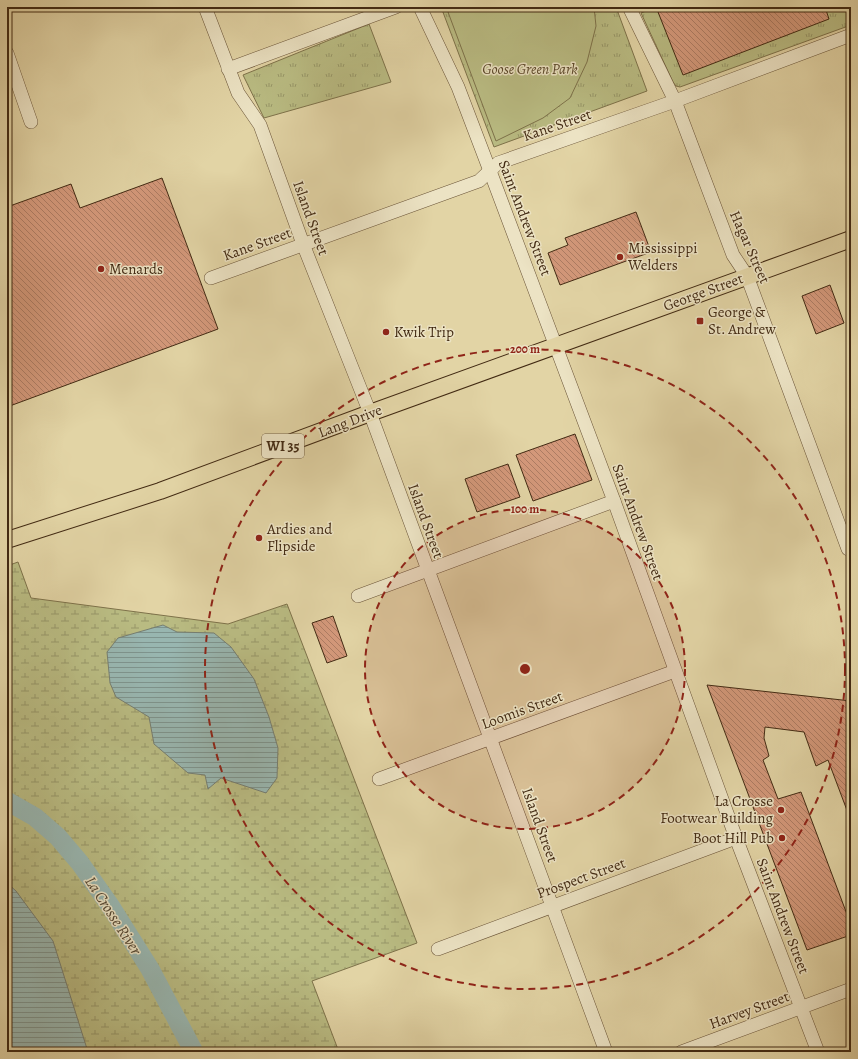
<svg xmlns="http://www.w3.org/2000/svg" width="858" height="1059" font-family="Alegreya,serif">
<defs>
<pattern id="grass-tufts" width="24" height="20" patternUnits="userSpaceOnUse"><rect width="24" height="20" fill="#b9bb82"/><path d="M3 7l-1-3M5 7V3M7 7l1-3M15 17l-1-3M17 17v-4M19 17l1-3" fill="none" stroke="#989869"/></pattern>
<pattern id="wetland-marsh" width="20" height="14" patternUnits="userSpaceOnUse"><rect width="20" height="14" fill="#b9bb82"/><path d="M1 5h8M5 5V1M11 12h8M15 12V8" fill="none" stroke="#989869"/></pattern>
<pattern id="water-rules" width="6" height="5" patternUnits="userSpaceOnUse"><rect width="6" height="5" fill="#98b6b0"/><path d="M0 2.5h6" fill="none" stroke="#7e948e"/></pattern>
<pattern id="building-back-hatch" width="6" height="6" patternUnits="userSpaceOnUse"><rect width="6" height="6" fill="#d3987a"/><path d="M-1 5l2 2M0 0l6 6M5-1l2 2" fill="none" stroke="#ad7c63"/></pattern>
</defs>
<rect width="100%" height="100%" fill="#e2d4a5"/>
<filter id="stains"><feTurbulence type="fractalNoise" baseFrequency=".005" numOctaves="4"/><feColorMatrix values="0 0 0 0 .2 0 0 0 0 .09 0 0 0 0 .02 0 0 0 .5 -.17"/></filter>
<radialGradient id="worn" r=".72"><stop offset=".6" stop-color="#630" stop-opacity="0"/><stop offset="1" stop-color="#630" stop-opacity=".3"/></radialGradient>
<g fill="url(#grass-tufts)" stroke="#7e724a">
<path d="M441,7H616L647,91L494,147Z"/>
<path d="M656,7H851V25L680,87L676,86L673,82L641,13Z"/>
<path d="M369,24L391,82L264,118L243,75Z"/>
</g>
<path fill="url(#wetland-marsh)" stroke="#7e724a" d="M18,562L31,598L228,624L287,604L417,943L312,981L339,1052H7V566Z"/>
<path fill="#b9bb82" stroke="#7e724a" d="M461,7H594L596,26L587,62L570,98L543,118L496,141L448,12Z"/>
<g fill="url(#water-rules)" stroke="#767e71">
<path d="M163,625L177,632L214,633L231,647L254,679L269,717L278,748L277,778L266,793L221,778L208,789L205,775L188,773L154,744L149,717L116,697L110,683L107,652L118,638Z"/>
<path d="M7,883L16,891L53,941L88,1052H10L7,1045Z"/>
</g>
<g fill="none" stroke-linecap="round" stroke-linejoin="round">
<path stroke="#98b6b0" stroke-width="19" d="M7,801L35,817L58,837L80,863L111,907L150,969L194,1052"/>
</g>
<g fill="url(#building-back-hatch)" stroke="#422a13">
<path d="M671,7H691L694,9L700,7H825L829,19L683,75L658,12Z"/>
<path d="M162,178L218,329L7,407V207L71,184L80,208Z"/>
<path d="M636,212L651,252L560,285L548,253L568,245L565,238Z"/>
<path d="M830,285L844,323L816,334L802,296Z"/>
<path d="M575,434L592,480L533,501L516,455Z"/>
<path d="M508,464L520,497L477,512L465,479Z"/>
<path d="M333,616L347,656L327,663L312,623Z"/>
<path d="M707,685L851,701V821L828,760L816,766L804,732L765,727L764,738L769,756L763,760L778,799L801,792L851,925V935L807,950Z"/>
</g>
<g fill="none" stroke-linecap="round" stroke-linejoin="round">
<g stroke="#6a5438" stroke-width="14">
<g id="minor">
<path d="M205,7L238,93L260,125L303,244L370,413L606,1052"/>
<path d="M420,7L458,87L490,171L614,501L736,838L818,1052"/>
<path d="M629,7L675,101L733,255L747,276L848,549"/>
<path d="M7,53L31,122"/>
<path d="M228,69L396,7"/>
<path d="M211,278L479,181L498,163L675,101L851,35"/>
<path d="M358,596L614,501"/>
<path d="M379,779L675,671"/>
<path d="M438,949L736,838"/>
<path d="M681,1052L851,989"/>
</g>
</g>
<g stroke="#422a13" stroke-width="18">
<path id="major" d="M7,540L160,491L370,413L851,239"/>
</g>
<use href="#minor" stroke="#ece3c4" stroke-width="13"/>
<use href="#major" stroke="#e2d4a5" stroke-width="16"/>
</g>
<circle cx="525" cy="669" r="160" fill="#8f2418" fill-opacity=".12"/>
<g fill="none" stroke="#8f2418" stroke-width="2" stroke-dasharray="7 5">
<circle cx="525" cy="669" r="160"/>
<circle cx="525" cy="669" r="320"/>
</g>
<g fill="#8f2418" stroke="#ece3c4" stroke-width="1.5">
<circle cx="620" cy="257" r="4"/>
<circle cx="101" cy="269" r="4"/>
<rect x="696" y="317" width="8" height="8" rx="2"/>
<circle cx="386" cy="332" r="4"/>
<circle cx="259" cy="538" r="4"/>
<circle cx="781" cy="810" r="4"/>
<circle cx="782" cy="838" r="4"/>
</g>
<g text-anchor="middle" stroke-width="3" stroke-linejoin="round" paint-order="stroke">
<rect fill="#ece3c4" stroke="#756248" stroke-width="1" x="262" y="434" width="42" height="24" rx="3"/>
<g font-size="14" font-weight="bold" fill="#422a13">
<text x="283" y="451">WI 35</text>
</g>
<g font-size="15" font-style="italic" fill="#5a4729" stroke="#ece3c4">
<text x="530" y="74">Goose Green Park</text>
</g>
<g font-size="15" fill="#422a13" stroke="#ece3c4">
<text transform="translate(557 125) rotate(-19)" y="5">Kane Street</text>
<text transform="translate(311 218) rotate(70)" y="5">Island Street</text>
<text transform="translate(525 218) rotate(69)" y="5">Saint Andrew Street</text>
<text transform="translate(257 244) rotate(-20)" y="5">Kane Street</text>
<text transform="translate(750 247) rotate(66)" y="5">Hagar Street</text>
<text transform="translate(703 292) rotate(-20)" y="5">George Street</text>
<text transform="translate(350 421) rotate(-21)" y="5">Lang Drive</text>
<text transform="translate(426 521) rotate(70)" y="5">Island Street</text>
<text transform="translate(638 522) rotate(70)" y="5">Saint Andrew Street</text>
<text transform="translate(522 710) rotate(-20)" y="5">Loomis Street</text>
<text transform="translate(540 825) rotate(70)" y="5">Island Street</text>
<text transform="translate(581 878) rotate(-20)" y="5">Prospect Street</text>
<text transform="translate(783 916) rotate(69)" y="5">Saint Andrew Street</text>
<text transform="translate(749 1010) rotate(-20)" y="5">Harvey Street</text>
</g>
<g font-size="15" fill="#422a13" stroke="#ece3c4" text-anchor="start">
<text x="628" y="253">Mississippi<tspan x="628" dy="17">Welders</tspan></text>
<text x="109" y="274">Menards</text>
<text x="708" y="317">George &amp;<tspan x="708" dy="17">St. Andrew</tspan></text>
<text x="394" y="337">Kwik Trip</text>
<text x="267" y="534">Ardies and<tspan x="267" dy="17">Flipside</tspan></text>
<text x="773" y="806" text-anchor="end">La Crosse<tspan x="773" dy="17">Footwear Building</tspan></text>
<text x="774" y="843" text-anchor="end">Boot Hill Pub</text>
</g>
<g font-size="16" font-style="italic" fill="#534632" stroke="#ece3c4">
<text transform="translate(114 915) rotate(57)" y="6">La Crosse River</text>
</g>
</g>
<circle cx="525" cy="669" r="6" fill="#8f2418" stroke="#ece3c4" stroke-width="2"/>
<g font-size="12" text-anchor="middle" font-weight="bold" fill="#8f2418" stroke="#ece3c4" stroke-width="3" stroke-linejoin="round" paint-order="stroke">
<text x="525" y="353">200 m</text>
<text x="525" y="513">100 m</text>
</g>
<rect width="858" height="1059" fill="none" stroke="#e2d4a5" stroke-width="24"/>
<rect x="8" y="8" width="842" height="1043" fill="none" stroke="#422a13" stroke-width="2"/>
<rect x="12" y="12" width="834" height="1035" fill="none" stroke="#422a13"/>
<rect width="100%" height="100%" filter="url(#stains)"/>
<rect width="100%" height="100%" fill="url(#worn)"/>
</svg>
